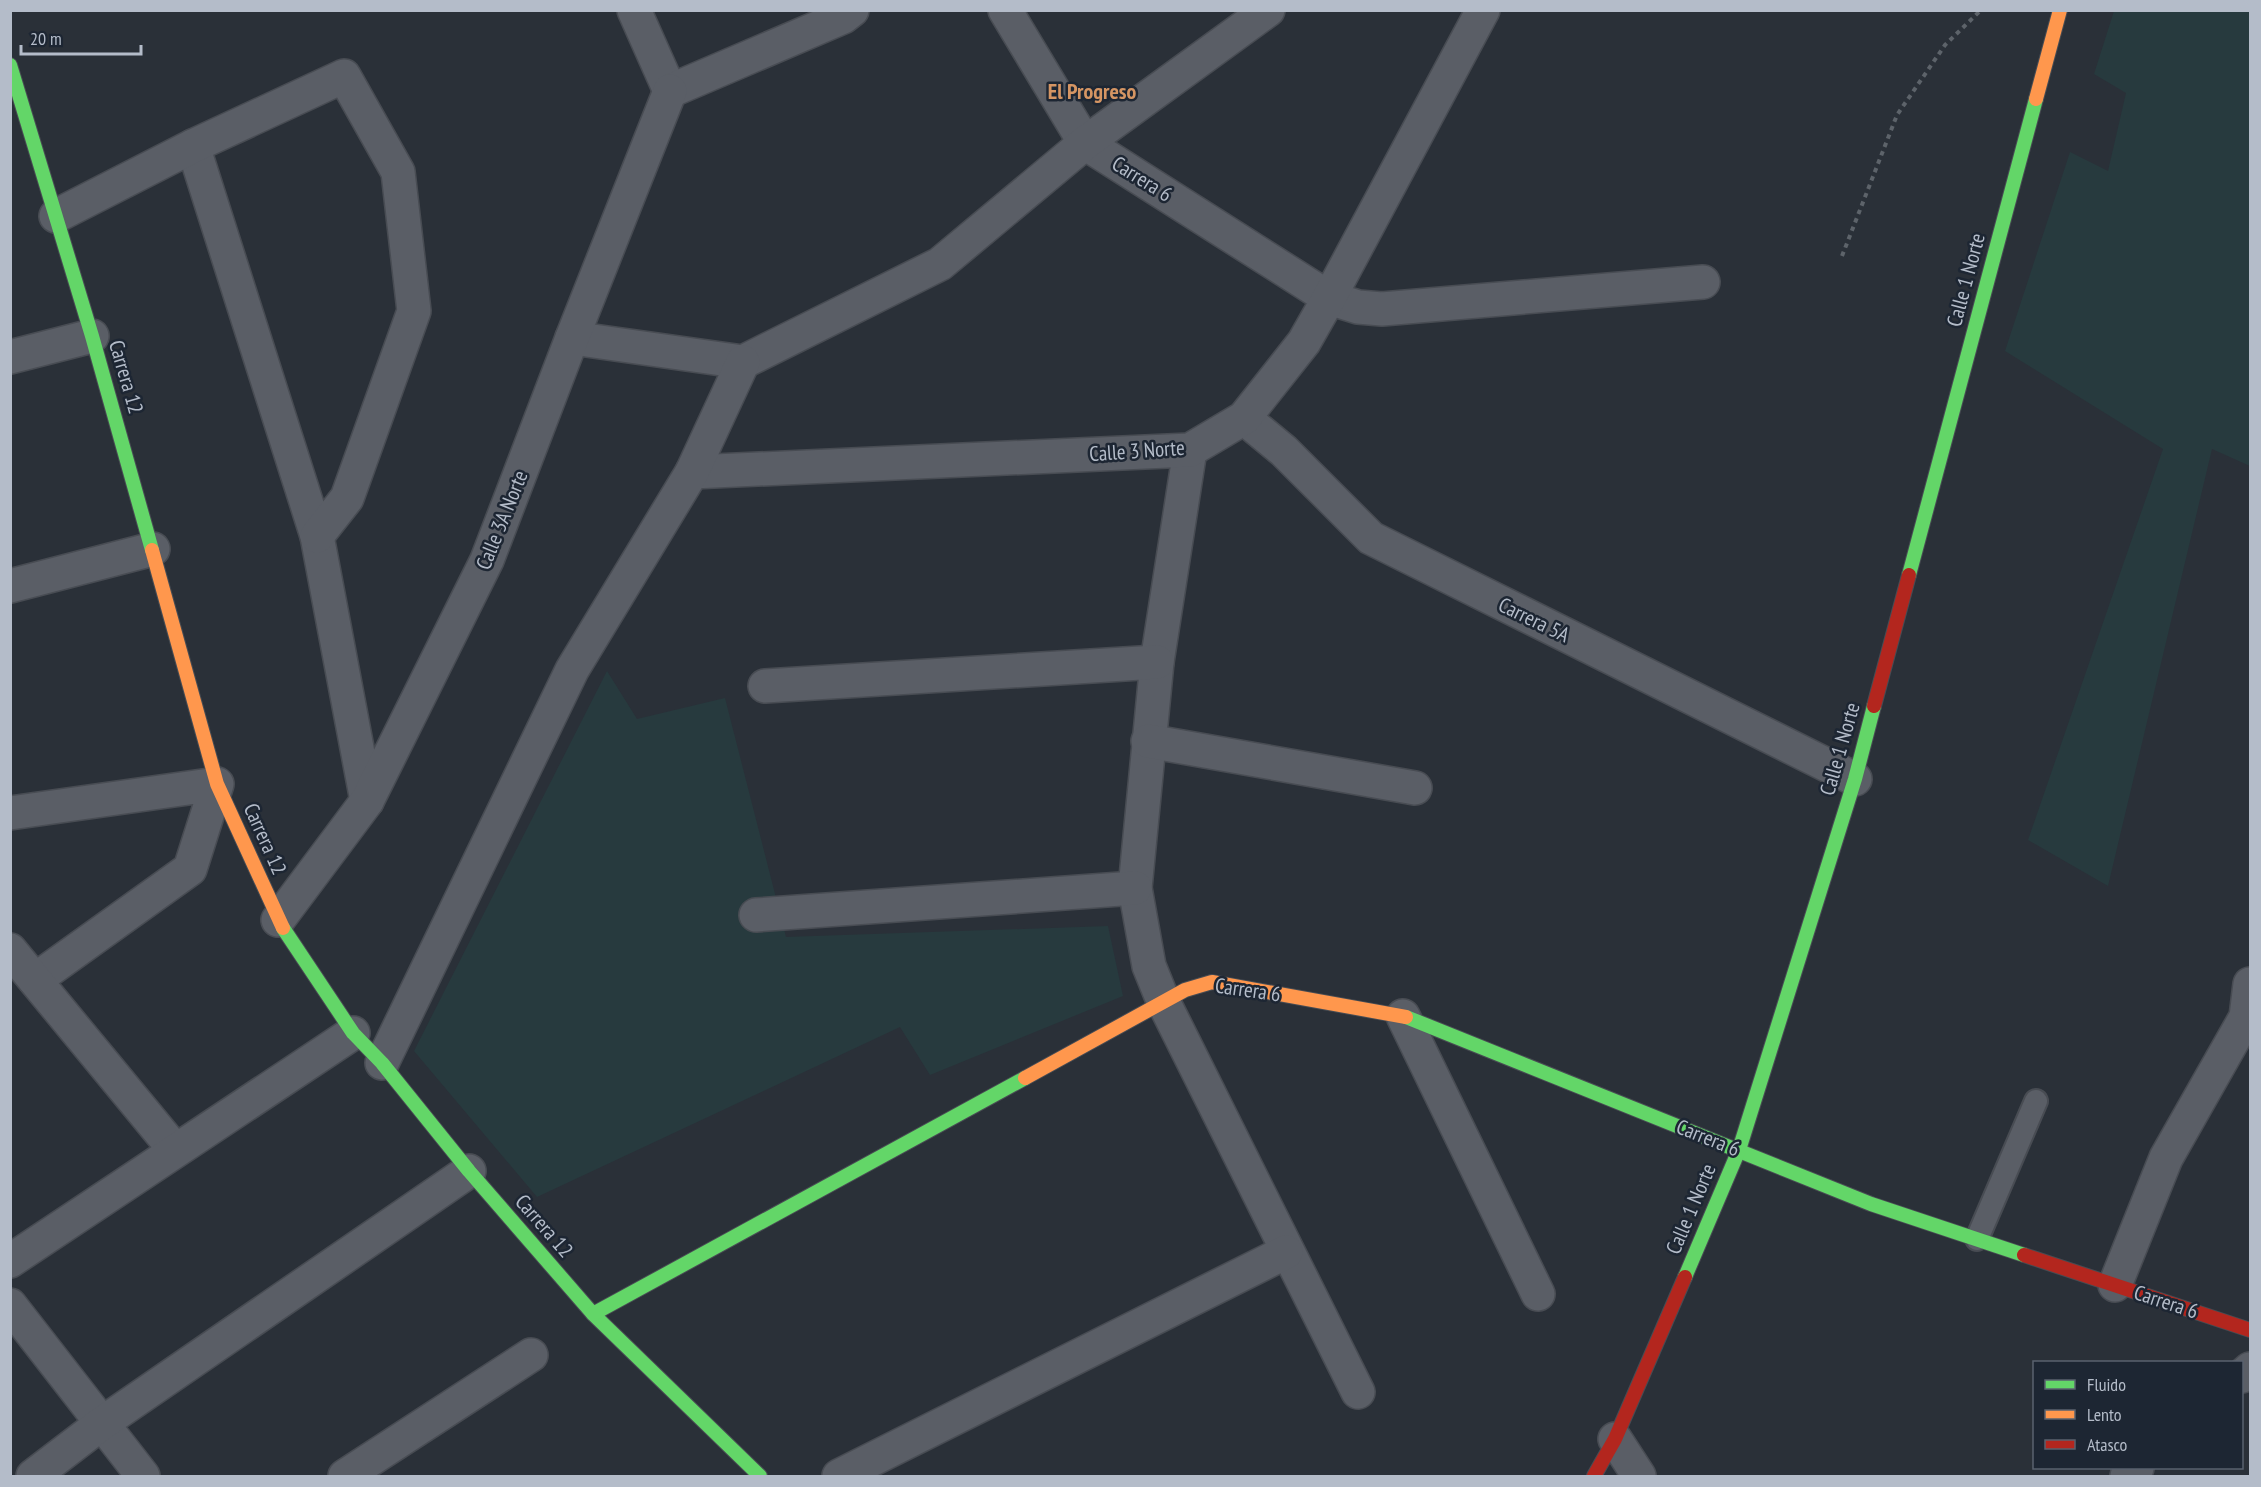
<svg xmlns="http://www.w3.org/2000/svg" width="2261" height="1487" font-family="'PT Sans Narrow',sans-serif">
<rect width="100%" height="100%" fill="#2a3038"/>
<g fill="#273a3e">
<path d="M2214,11L2250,12V466L2212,449L2108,886L2028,840L2163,449L2005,351L2070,152L2108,171L2126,93L2094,74L2114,11Z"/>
<path d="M607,671L637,719L725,698L786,937L1108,926L1123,996L930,1075L900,1027L537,1197L414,1051Z"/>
</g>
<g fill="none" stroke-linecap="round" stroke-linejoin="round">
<g stroke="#484c53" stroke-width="26">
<path id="lane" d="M1977,1239L2036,1101"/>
</g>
<g stroke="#484c53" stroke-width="36">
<g id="street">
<path d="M634,10L670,91"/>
<path d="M1005,10L1085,143L1329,298L1358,307L1382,309L1703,282"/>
<path d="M670,91L843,17L852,10"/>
<path d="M193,146L317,536L367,801"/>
<path d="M56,216L193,146L344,76L398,172L414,311L347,498L317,536"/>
<path d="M572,338L743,362L940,264L1085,143L1268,10"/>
<path d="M10,357L92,336"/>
<path d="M1244,418L1284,451L1371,538L1855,779"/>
<path d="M1190,450L1157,662L1135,888L1149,966L1164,1003L1358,1392"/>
<path d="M692,472L1190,450L1244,418L1304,342L1329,298L1483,10"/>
<path d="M10,586L153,549"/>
<path d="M765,686L1157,662"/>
<path d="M1148,741L1415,788"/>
<path d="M10,813L217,784L190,869L35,980"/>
<path d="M756,915L1135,888"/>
<path d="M278,920L367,801L487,560L572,338L670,91"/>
<path d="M10,950L175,1150"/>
<path d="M1403,1016L1538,1294"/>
<path d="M382,1063L572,670L692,472L743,362"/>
<path d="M10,1261L353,1033"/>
<path d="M2115,1285L2166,1158L2246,1017L2250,984"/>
<path d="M10,1305L143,1476"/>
<path d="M2242,1376L2250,1369"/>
<path d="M1615,1439L1639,1476"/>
<path d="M33,1476L101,1424L469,1171"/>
<path d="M345,1476L531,1355"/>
<path d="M839,1476L1286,1252"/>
<path d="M2127,1476L2137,1468"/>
</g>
</g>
<g stroke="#484c53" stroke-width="16">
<g id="fast">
<path d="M10,65L92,336L152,550"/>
<path d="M1909,575L2036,99"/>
<path d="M283,928L353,1033L382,1063L469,1171L593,1314L760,1476"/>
<path d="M1406,1017L1871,1204L2024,1255"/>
<path d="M1685,1277L1739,1150L1855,779L1874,706"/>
<path d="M593,1314L1025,1078"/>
</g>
</g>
<g stroke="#484c53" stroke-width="16">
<g id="slow">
<path d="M2036,99L2060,10"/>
<path d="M152,550L217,784L283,928"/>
<path d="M1025,1078L1185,990L1212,982L1406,1017"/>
</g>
</g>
<g stroke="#484c53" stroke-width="16">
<g id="jam">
<path d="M1874,706L1909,575"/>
<path d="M2024,1255L2250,1330"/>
<path d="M1594,1476L1615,1439L1685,1277"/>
</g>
</g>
<path stroke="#5d636a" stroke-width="4" stroke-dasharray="4.5 4.5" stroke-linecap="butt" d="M1842,256L1897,115L1945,45L1981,10"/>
<use href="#lane" stroke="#5a5e66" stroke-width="22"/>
<use href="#street" stroke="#5a5e66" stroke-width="33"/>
<use href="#fast" stroke="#63d668" stroke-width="14"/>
<use href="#slow" stroke="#ff974d" stroke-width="14"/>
<use href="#jam" stroke="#b3261e" stroke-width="14"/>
</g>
<g text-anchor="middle" stroke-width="5" stroke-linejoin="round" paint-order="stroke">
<g font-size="21" fill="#b4bcc9" stroke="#1d2633">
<text transform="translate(1142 179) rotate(32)" y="7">Carrera 6</text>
<text transform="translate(1966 280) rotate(-75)" y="7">Calle 1 Norte</text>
<text transform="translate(126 377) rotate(74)" y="7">Carrera 12</text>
<text transform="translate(1137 451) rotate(-4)" y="7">Calle 3 Norte</text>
<text transform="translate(502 520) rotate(-68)" y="7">Calle 3A Norte</text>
<text transform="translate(1534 620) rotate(26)" y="7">Carrera 5A</text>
<text transform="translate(1840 749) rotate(-74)" y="7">Calle 1 Norte</text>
<text transform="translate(265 839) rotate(66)" y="7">Carrera 12</text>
<text transform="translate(1248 990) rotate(8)" y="7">Carrera 6</text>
<text transform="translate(1708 1138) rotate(22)" y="7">Carrera 6</text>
<text transform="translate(1691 1209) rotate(-67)" y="7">Calle 1 Norte</text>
<text transform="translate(544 1226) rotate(49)" y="7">Carrera 12</text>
<text transform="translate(2166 1302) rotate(18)" y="7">Carrera 6</text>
</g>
<g font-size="22" font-weight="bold" fill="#d59563" stroke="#1d2633">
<text x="1092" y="99">El Progreso</text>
</g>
</g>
<rect width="2261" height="1487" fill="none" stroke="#b4bcc9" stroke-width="24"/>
<rect x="2033" y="1361" width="210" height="108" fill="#1d2633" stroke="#59626f" stroke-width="1.5"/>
<rect x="2045" y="1380" width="30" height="9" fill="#63d668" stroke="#59626f" stroke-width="1.5"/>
<text x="2087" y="1391" font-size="18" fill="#b4bcc9">Fluido</text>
<rect x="2045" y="1410" width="30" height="9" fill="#ff974d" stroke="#59626f" stroke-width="1.5"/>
<text x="2087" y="1421" font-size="18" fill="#b4bcc9">Lento</text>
<rect x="2045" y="1440" width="30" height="9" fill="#b3261e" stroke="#59626f" stroke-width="1.5"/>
<text x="2087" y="1451" font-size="18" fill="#b4bcc9">Atasco</text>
<path d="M21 45v9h120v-9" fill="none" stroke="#b4bcc9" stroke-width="3"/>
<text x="30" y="45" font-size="18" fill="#b4bcc9" stroke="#1d2633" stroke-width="4.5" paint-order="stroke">20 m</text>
</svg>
